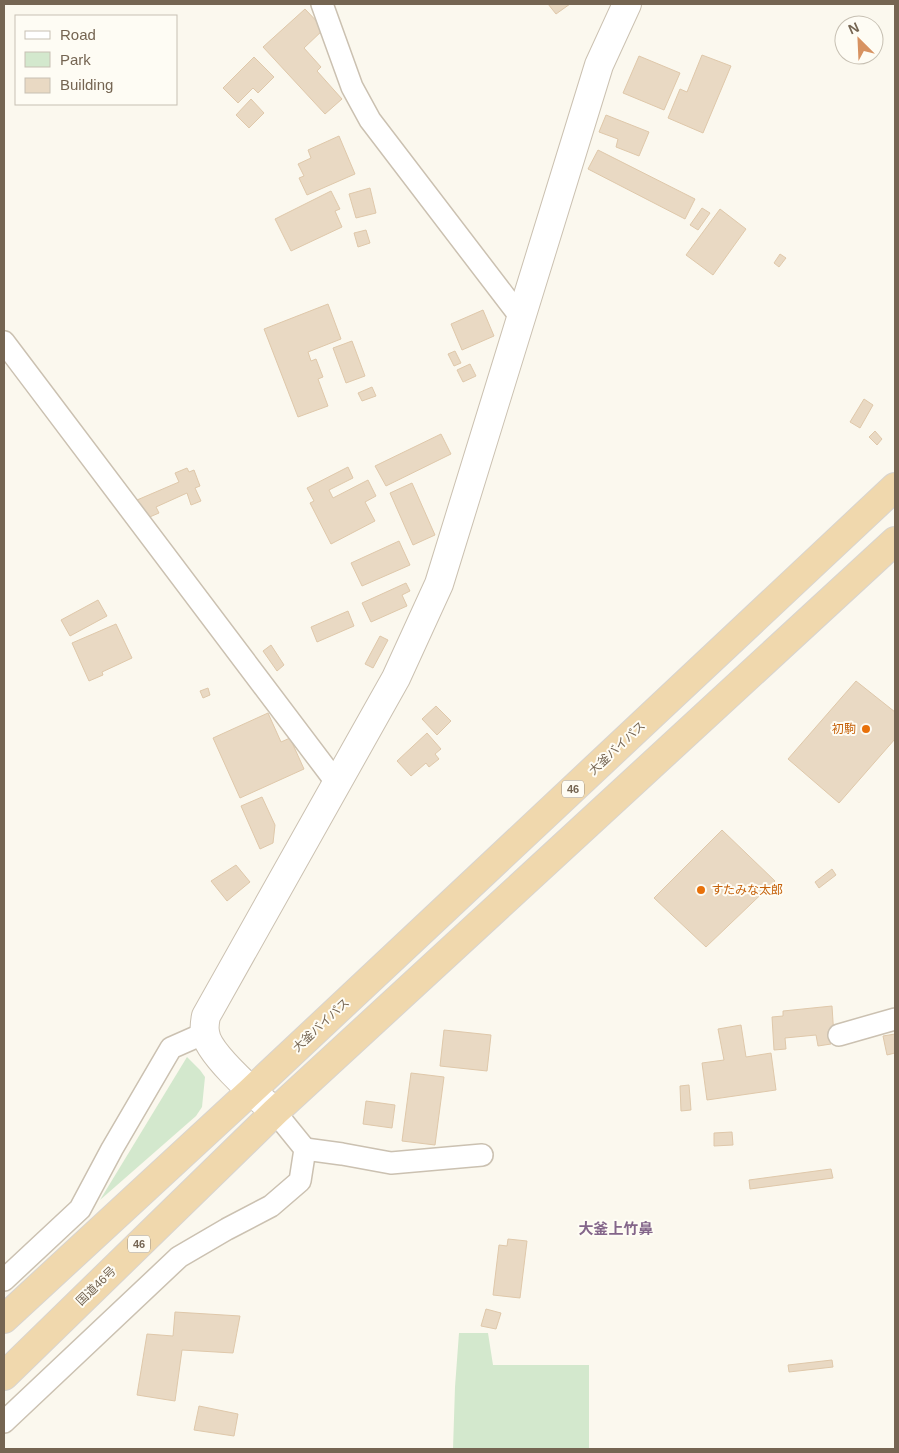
<svg xmlns="http://www.w3.org/2000/svg" width="899" height="1453" font-family="Helvetica,'Noto Sans JP',sans-serif">
<rect width="100%" height="100%" fill="#fbf8ee"/>
<g fill="#d3e8cd">
<path d="M187,1057L200,1070L205,1077L202,1107L196,1116L100,1200Z"/>
<path d="M459,1333H488L493,1365H589V1449H453L455,1387Z"/>
</g>
<g fill="#e9d9c3" stroke="#dfc8aa">
<path d="M548,4H570L556,14Z"/>
<path d="M305,9L324,29L304,48L321,67L317,71L342,99L325,114L263,47Z"/>
<path d="M702,55L731,66L703,133L668,118L680,89L687,92Z"/>
<path d="M639,56L680,73L664,110L623,93Z"/>
<path d="M254,57L274,77L258,93L253,88L238,103L223,88Z"/>
<path d="M251,99L264,113L249,128L236,115Z"/>
<path d="M606,115L649,132L639,156L616,147L618,139L599,132Z"/>
<path d="M339,136L355,174L307,195L299,178L304,176L298,164L311,158L308,150Z"/>
<path d="M598,150L695,199L685,219L588,169Z"/>
<path d="M370,188L376,213L356,218L349,194Z"/>
<path d="M331,191L340,209L335,211L342,227L291,251L275,219Z"/>
<path d="M702,208L710,213L698,230L690,225Z"/>
<path d="M720,209L746,229L713,275L686,255Z"/>
<path d="M366,230L370,243L358,247L354,233Z"/>
<path d="M780,254L786,258L779,267L774,263Z"/>
<path d="M328,304L341,339L308,352L311,361L316,359L323,377L318,379L328,406L298,417L264,329Z"/>
<path d="M483,310L494,336L462,350L451,324Z"/>
<path d="M352,341L365,376L346,383L333,348Z"/>
<path d="M455,351L461,363L454,366L448,354Z"/>
<path d="M470,364L476,376L463,382L457,370Z"/>
<path d="M372,387L376,396L362,401L358,393Z"/>
<path d="M864,399L873,405L860,428L850,422Z"/>
<path d="M875,431L882,439L877,445L869,437Z"/>
<path d="M441,434L451,454L386,486L375,466Z"/>
<path d="M348,467L353,478L329,490L333,498L368,480L376,496L365,502L375,521L331,544L310,503L314,501L307,488Z"/>
<path d="M187,468L189,472L194,470L200,486L195,488L201,501L191,505L187,493L156,507L159,513L145,519L137,500L179,482L175,473Z"/>
<path d="M412,483L435,535L413,545L390,493Z"/>
<path d="M399,541L410,565L362,586L351,563Z"/>
<path d="M406,583L410,591L402,595L407,606L371,622L362,603Z"/>
<path d="M98,600L107,616L70,636L61,620Z"/>
<path d="M348,611L354,626L317,642L311,627Z"/>
<path d="M116,624L132,658L102,672L103,675L89,681L72,643Z"/>
<path d="M380,636L388,640L373,668L365,664Z"/>
<path d="M271,645L284,665L277,671L263,651Z"/>
<path d="M856,681L895,712V739L839,803L788,759Z"/>
<path d="M208,688L210,695L203,698L200,691Z"/>
<path d="M436,706L451,721L437,735L422,719Z"/>
<path d="M268,713L281,742L290,738L304,769L240,798L213,738Z"/>
<path d="M427,733L441,749L435,754L439,759L429,767L426,763L411,776L397,761Z"/>
<path d="M262,797L275,825L273,843L260,849L241,806Z"/>
<path d="M722,830L775,881L706,947L654,898Z"/>
<path d="M236,865L250,882L227,901L211,881Z"/>
<path d="M832,869L836,875L819,888L815,882Z"/>
<path d="M832,1006L834,1037L830,1038L831,1044L818,1046L816,1035L785,1038L786,1049L774,1050L772,1017L783,1016V1011Z"/>
<path d="M741,1025L746,1057L771,1053L776,1090L707,1100L702,1063L724,1060L718,1029Z"/>
<path d="M444,1030L491,1035L487,1071L440,1066Z"/>
<path d="M895,1034V1053L887,1055L883,1036Z"/>
<path d="M411,1073L444,1077L435,1145L402,1141Z"/>
<path d="M689,1085L691,1110L681,1111L680,1086Z"/>
<path d="M366,1101L395,1105L392,1128L363,1124Z"/>
<path d="M732,1132L733,1145L714,1146V1133Z"/>
<path d="M831,1169L833,1178L750,1189L749,1180Z"/>
<path d="M508,1239L527,1241L520,1298L493,1295L499,1245L507,1246Z"/>
<path d="M486,1309L501,1313L496,1329L481,1326Z"/>
<path d="M175,1312L240,1316L233,1353L182,1350L175,1401L137,1395L147,1334L173,1336Z"/>
<path d="M832,1360L833,1367L789,1372L788,1365Z"/>
<path d="M199,1406L238,1414L234,1436L194,1430Z"/>
</g>
<g fill="none" stroke-linecap="round" stroke-linejoin="round">
<g stroke="#cbc1b1" stroke-width="24">
<g id="minor">
<path d="M322,4L352,87L370,120L522,319"/>
<path d="M4,342L336,782"/>
<path d="M839,1035L895,1019"/>
<path d="M305,1149L342,1154L391,1163L482,1155"/>
<path d="M4,1280L80,1209L112,1149L171,1048L205,1033"/>
<path d="M4,1422L179,1257L227,1229L271,1206L300,1181L305,1149L275,1112"/>
</g>
</g>
<g stroke="#cbc1b1" stroke-width="30">
<path id="tertiary" d="M275,1112C258,1097 207,1053 205,1032C204,1027 205,1021 206,1016L396,678L439,584L599,65L627,4"/>
</g>
<g stroke="#d8d4cf" stroke-width="30">
<g id="trunk">
<path d="M4,1319L251,1091L895,487"/>
<path d="M4,1376L275,1112L895,541"/>
</g>
</g>
<use href="#minor" stroke="#fff" stroke-width="21"/>
<use href="#tertiary" stroke="#fff" stroke-width="28"/>
<use href="#trunk" stroke="#f0d8ad" stroke-width="28"/>
</g>
<g fill="#e8710a" stroke="#fefcf4" stroke-width="2">
<circle cx="866" cy="729" r="5"/>
<circle cx="701" cy="890" r="5"/>
</g>
<g text-anchor="middle" stroke-width="4" stroke-linejoin="round" paint-order="stroke">
<g fill="#fefcf4" stroke="#9e9283" stroke-width="1">
<rect x="562" y="780.5" width="22" height="17" rx="4"/>
<rect x="128" y="1235.5" width="22" height="17" rx="4"/>
</g>
<g font-size="11" font-weight="bold" fill="#756552">
<text x="573" y="793">46</text>
<text x="139" y="1248">46</text>
</g>
<g font-size="12" fill="#c56008" stroke="#fefcf4" text-anchor="end">
<text x="856" y="733">初駒</text>
<text x="711" y="894" text-anchor="start">すたみな太郎</text>
</g>
<g font-size="12" fill="#756552" stroke="#fefcf4">
<text transform="translate(617 748) rotate(-43)" y="4">大釜バイパス</text>
<text transform="translate(321 1025) rotate(-43)" y="4">大釜バイパス</text>
<text transform="translate(96 1286) rotate(-44)" y="4">国道46号</text>
</g>
<g font-size="15" font-weight="bold" fill="#84668a" stroke="#fefcf4">
<text x="616" y="1234">大釜上竹鼻</text>
</g>
</g>
<rect width="899" height="1453" fill="none" stroke="#756552" stroke-width="10"/>
<rect x="15" y="15" width="162" height="90" fill="#fefcf4" stroke="#c7c0b3"/>
<rect x="25" y="31" width="25" height="8" fill="#ffffff" stroke="#c7c0b3"/>
<text x="60" y="40" font-size="15" fill="#756552">Road</text>
<rect x="25" y="52" width="25" height="15" fill="#d3e8cd" stroke="#c7c0b3"/>
<text x="60" y="65" font-size="15" fill="#756552">Park</text>
<rect x="25" y="78" width="25" height="15" fill="#e9d9c3" stroke="#c7c0b3"/>
<text x="60" y="90" font-size="15" fill="#756552">Building</text>
<g transform="translate(859 40) rotate(336)"><circle r="24" fill="#fefcf4" stroke="#c7c0b3"/>
<path d="M0-4L9 19L0 12L-9 19Z" fill="#d79261"/>
<text y="-8" font-size="14" font-weight="bold" text-anchor="middle" fill="#756552">N</text>
</g>
</svg>
